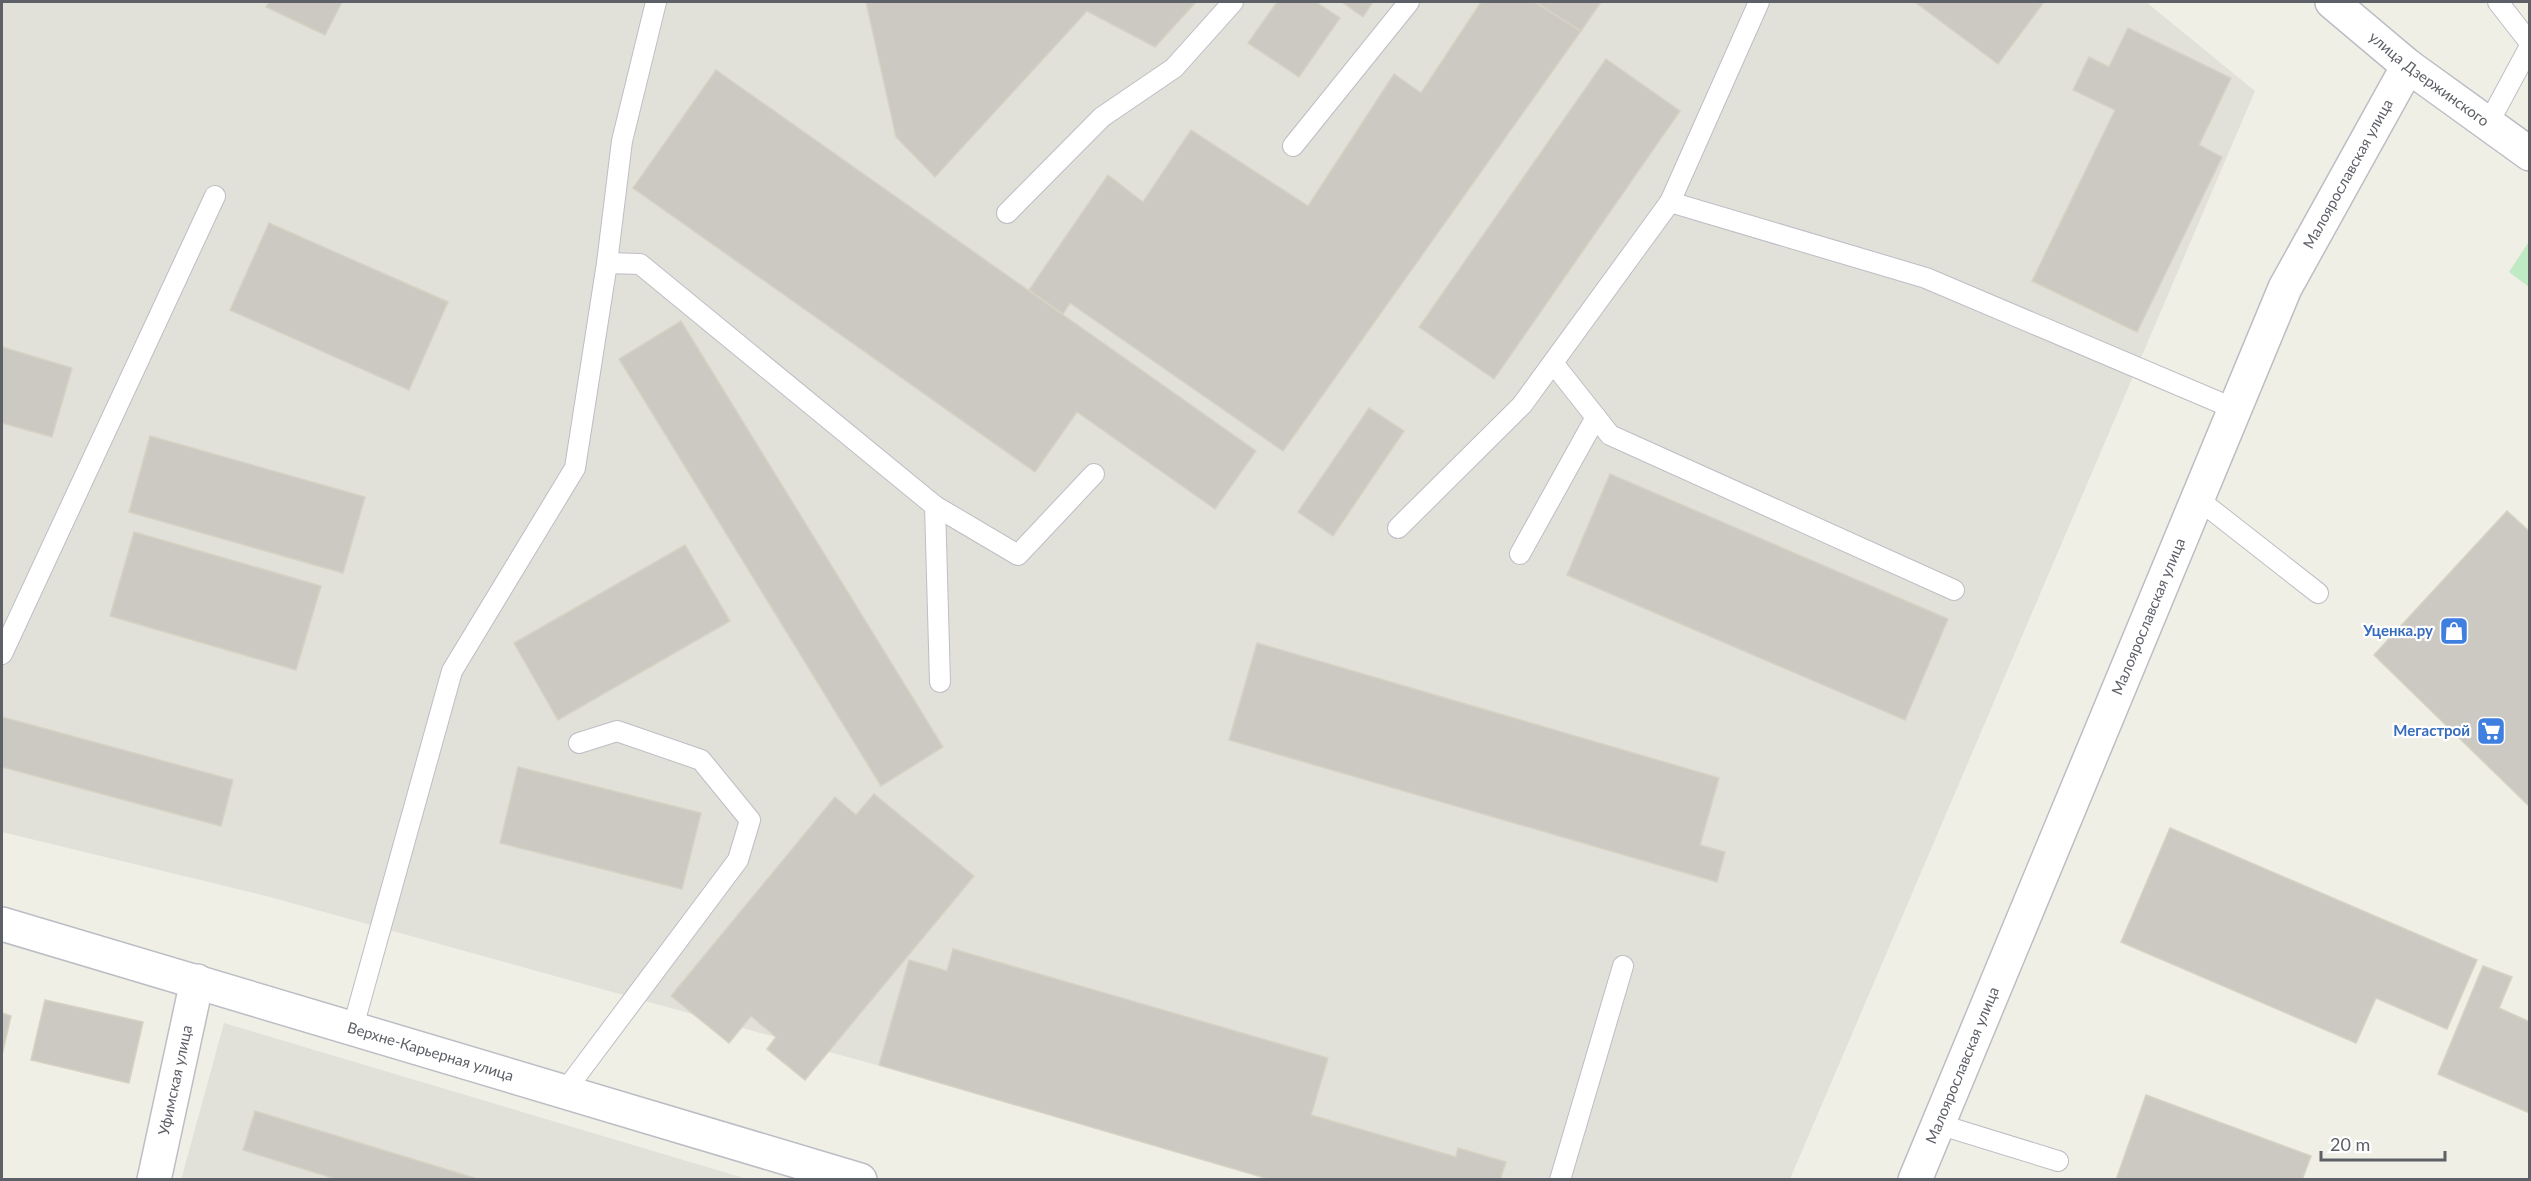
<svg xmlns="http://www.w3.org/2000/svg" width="2531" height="1181" font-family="Lato,sans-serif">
<rect width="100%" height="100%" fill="#f0efe5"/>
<g fill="#e1e0d9">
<path d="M2,2H2146L2255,91L1790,1179H1271L887,1068L270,897L2,832Z"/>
<path d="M224,1023L747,1179L181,1180Z"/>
</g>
<path fill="#bfeac4" d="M2528,243L2530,244L2529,287L2509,272Z"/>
<g fill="#ccc9c2" stroke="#d6d2c3" stroke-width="1.5">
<path d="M269,2H342L325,35L266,7Z"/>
<path d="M866,2H1196L1155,47L1087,11L935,177L896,137Z"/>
<path d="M1277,2H1316L1340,18L1299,77L1248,43Z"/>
<path d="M1342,2H1373L1363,17Z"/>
<path d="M1481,2H1535L1581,31L1283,451L1070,303L1063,314L1029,290L1108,175L1143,202L1191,130L1308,206L1394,74L1421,93Z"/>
<path d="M1535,2H1601L1581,31Z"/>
<path d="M1915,2H2044L1998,64Z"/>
<path d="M2128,28L2231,78L2199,145L2222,157L2137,332L2032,281L2115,110L2073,90L2089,57L2109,67Z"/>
<path d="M1606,59L1680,111L1494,379L1419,327Z"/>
<path d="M716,70L1256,451L1215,509L1077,412L1035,472L633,188Z"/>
<path d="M269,223L448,302L409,390L230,310Z"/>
<path d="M681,321L943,747L881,786L619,359Z"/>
<path d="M2,347L72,368L52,437L2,423Z"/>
<path d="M1369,408L1404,431L1333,536L1298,512Z"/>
<path d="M150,436L365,497L343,573L129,512Z"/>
<path d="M1610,474L1948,619L1905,720L1567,575Z"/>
<path d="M2507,511L2530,532V807L2374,655Z"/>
<path d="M134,532L321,586L296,670L110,616Z"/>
<path d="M685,545L730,621L558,720L514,643Z"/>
<path d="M1257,643L1719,778L1700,845L1725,852L1717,882L1229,740Z"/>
<path d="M2,717L233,780L221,826L2,767Z"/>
<path d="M518,767L701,813L682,889L500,843Z"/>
<path d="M874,794L974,876L805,1080L767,1049L776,1037L751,1016L729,1043L671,996L835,797L856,815Z"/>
<path d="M2170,828L2477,960L2447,1029L2376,998L2356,1043L2121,942Z"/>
<path d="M953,949L1328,1058L1311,1115L1456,1157L1458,1148L1506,1162L1500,1180H1272L879,1065L909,960L947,971Z"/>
<path d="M2483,966L2512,977L2499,1008L2530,1022V1113L2438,1074Z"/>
<path d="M45,1000L143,1022L129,1083L31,1060Z"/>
<path d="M2,1013L11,1016L2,1055Z"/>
<path d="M2146,1095L2311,1156L2302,1180H2116Z"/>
<path d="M255,1111L481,1180H339L243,1150Z"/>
</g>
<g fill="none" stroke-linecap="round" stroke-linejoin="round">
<g stroke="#bdbec5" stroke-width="22">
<g id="lane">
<path d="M2498,2L2530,43"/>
<path d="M2488,124L2530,46"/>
<path d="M1293,146L1409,2"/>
<path d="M1670,202L1926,278L2235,409"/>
<path d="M1007,213L1102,117L1174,68L1233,2"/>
<path d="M607,263L640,264L935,506L940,682"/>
<path d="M1553,363L1610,435L1954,590"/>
<path d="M2198,499L2318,593"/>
<path d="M935,506L1018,555L1094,474"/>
<path d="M1398,528L1522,405L1670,202L1759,2"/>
<path d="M1520,554L1596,417"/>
<path d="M2,654L215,196"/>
<path d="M353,1027L452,671L575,468L607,263L622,141L656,2"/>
<path d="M565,1091L738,860L750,820L701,760L617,731L579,743"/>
<path d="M1938,1124L2058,1161"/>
<path d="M1560,1180L1623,966"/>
</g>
</g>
<g stroke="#bdbec5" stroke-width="36">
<g id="street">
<path id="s1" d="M154,1180L197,981"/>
<path id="s2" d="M1915,1180L2285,288L2408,66"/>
</g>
</g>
<g stroke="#babdc4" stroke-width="36">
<g id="secondary">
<path id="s3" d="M2332,2L2408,66L2530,154"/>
<path id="s4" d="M2,924L860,1180"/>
</g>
</g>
<use href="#lane" stroke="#fff" stroke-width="20"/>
<use href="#street" stroke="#fff" stroke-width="33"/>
<use href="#secondary" stroke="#fff" stroke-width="33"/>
</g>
<defs>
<g id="shop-square" transform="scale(1.5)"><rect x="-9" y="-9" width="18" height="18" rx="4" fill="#3f7fe0" stroke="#fff"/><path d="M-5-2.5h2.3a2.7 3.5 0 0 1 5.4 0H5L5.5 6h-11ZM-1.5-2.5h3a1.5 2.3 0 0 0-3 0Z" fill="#fff"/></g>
<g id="supermarket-square" transform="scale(1.5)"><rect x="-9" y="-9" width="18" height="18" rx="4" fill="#3f7fe0" stroke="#fff"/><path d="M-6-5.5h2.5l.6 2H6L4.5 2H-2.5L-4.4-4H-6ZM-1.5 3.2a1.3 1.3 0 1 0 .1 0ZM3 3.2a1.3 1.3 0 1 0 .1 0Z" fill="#fff"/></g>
</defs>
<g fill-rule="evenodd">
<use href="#shop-square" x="2454" y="631"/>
<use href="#supermarket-square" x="2491" y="731"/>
</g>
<g text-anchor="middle" stroke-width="4.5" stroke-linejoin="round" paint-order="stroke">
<g font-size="15" fill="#5d6067" stroke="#fff">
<text dy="5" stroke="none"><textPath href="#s3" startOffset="124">улица Дзержинского</textPath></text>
<text dy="5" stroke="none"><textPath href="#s2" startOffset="1096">Малоярославская улица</textPath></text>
<text dy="5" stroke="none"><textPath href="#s2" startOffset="610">Малоярославская улица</textPath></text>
<text dy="5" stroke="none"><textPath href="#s4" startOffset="447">Верхне-Карьерная улица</textPath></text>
<text dy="5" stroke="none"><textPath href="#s2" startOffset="124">Малоярославская улица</textPath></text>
<text dy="5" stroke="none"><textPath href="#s1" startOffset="102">Уфимская улица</textPath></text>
</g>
<g font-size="15" font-weight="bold" fill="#366cbe" stroke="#fff" text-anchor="end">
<text x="2433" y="636">Уценка.ру</text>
<text x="2470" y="736">Мегастрой</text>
</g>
</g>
<rect width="2531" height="1181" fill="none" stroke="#5d6067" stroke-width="6"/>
<path d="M2321 1151v9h124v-9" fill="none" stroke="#5d6067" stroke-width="3"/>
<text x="2330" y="1151" font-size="18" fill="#5d6067" stroke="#ffffff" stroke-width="4.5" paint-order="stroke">20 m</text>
</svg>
